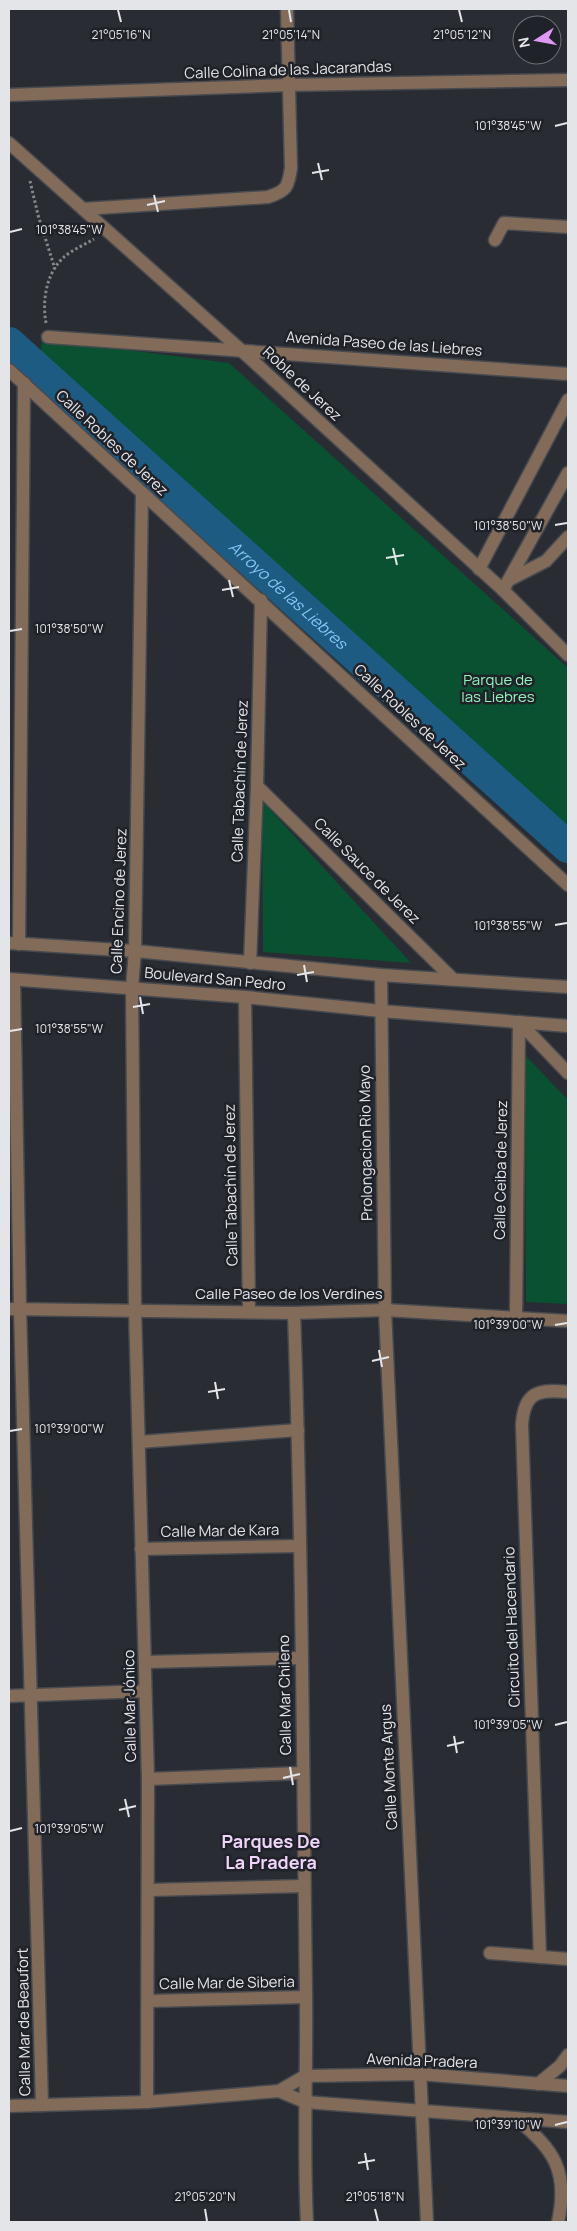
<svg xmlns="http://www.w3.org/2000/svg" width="577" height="2231" font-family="Manrope,sans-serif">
<rect width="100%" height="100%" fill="#2a2c33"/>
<g fill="#095131">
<path d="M42,339L229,363L568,668V836L40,361Z"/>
<path d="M262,801L411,963L263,952Z"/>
<path d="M525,1055L568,1100V1304L526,1302Z"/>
</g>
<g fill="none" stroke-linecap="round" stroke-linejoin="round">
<path stroke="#1d5b82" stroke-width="32" id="s1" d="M9,343L568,847"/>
<g stroke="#484a50" stroke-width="15">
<g id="minor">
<path d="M9,95L288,85L568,80"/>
<path d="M9,143L242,351L503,590L568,655"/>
<path d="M83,209L268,197C287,191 288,187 291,168L287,9"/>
<path d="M495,240L504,223L568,227"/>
<path d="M48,337L568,374"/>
<path d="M9,370L568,885"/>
<path d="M142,493L135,951L132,988L135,1310L148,1779L147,2102"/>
<path d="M479,569L568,400"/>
<path d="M509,580L546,561L568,537"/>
<path d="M503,590L568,473"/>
<path d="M257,786L453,979"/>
<path d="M9,943L135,951L381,975L568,987"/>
<path d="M19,944L24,383"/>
<path d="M250,963L257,786L261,600"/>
<path d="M381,975L385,1310L427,2222"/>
<path d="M9,979L245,997L381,1011L568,1026"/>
<path d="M14,980L20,1309L42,2105"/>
<path d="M245,997L249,1312"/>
<path d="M519,1022L568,1073"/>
<path d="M9,1309L294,1313L385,1310L568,1321"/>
<path d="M294,1313C302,1540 303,1767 306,1994C307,2070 303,2146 307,2222"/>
<path d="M516,1318L519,1022"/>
<path d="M139,1442L298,1430"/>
<path d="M141,1549L299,1546"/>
<path d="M146,1662L301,1658"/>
<path d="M9,1696L145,1691"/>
<path d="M148,1779L302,1773"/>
<path d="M149,1890L304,1886"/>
<path d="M490,1953L568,1959"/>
<path d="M540,1957L522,1425C524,1392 538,1389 568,1392"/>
<path d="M149,2001L306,1997"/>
<path d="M538,2084L560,2066L568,2055"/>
<path d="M279,2091L305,2102L568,2122"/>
<path d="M9,2106L147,2102L279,2091L305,2076L419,2074L568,2086"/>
<path d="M515,2118C554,2148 569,2172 558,2222"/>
</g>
</g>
<g stroke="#85878c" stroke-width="3" stroke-dasharray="2.5 2.5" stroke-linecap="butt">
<path d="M30,181L38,215L55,269"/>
<path d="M46,323C42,301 46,273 64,257C72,250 84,245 94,239"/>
</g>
<use href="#minor" stroke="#826c59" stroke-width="12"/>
</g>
<path fill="none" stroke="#e3e5e9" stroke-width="2" d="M118,10L121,22M289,10L291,22M459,10L462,22M555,126L567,123M318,163L322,180M312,173L329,170M154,195L158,212M147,205L165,201M10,232L22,229M555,525L567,523M393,548L397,565M386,558L404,555M229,580L233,597M222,590L239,587M10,631L22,629M555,925L567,923M304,965L307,982M297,975L314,972M140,997L143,1014M133,1007L150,1004M10,1031L22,1029M555,1325L567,1323M379,1350L382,1367M372,1361L389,1357M215,1382L218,1399M208,1392L225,1389M10,1431L22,1429M555,1725L567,1722M454,1736L457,1753M447,1746L464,1742M290,1767L293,1785M283,1778L300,1774M125,1799L129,1817M119,1810L136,1806M10,1831L22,1828M555,2125L567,2122M365,2153L368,2170M358,2163L375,2160M205,2209L207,2221M375,2209L378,2221"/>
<g text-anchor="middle" stroke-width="5" stroke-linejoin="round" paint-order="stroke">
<g font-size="15" fill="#e3e5e9" stroke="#202229">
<text transform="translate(288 70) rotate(-2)" y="5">Calle Colina de las Jacarandas</text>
<text transform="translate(384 344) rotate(4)" y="5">Avenida Paseo de las Liebres</text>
<text transform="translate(302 384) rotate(43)" y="5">Roble de Jerez</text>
<text transform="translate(112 443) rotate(43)" y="5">Calle Robles de Jerez</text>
<text transform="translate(410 717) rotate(43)" y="5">Calle Robles de Jerez</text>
<text transform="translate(240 781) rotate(-88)" y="5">Calle Tabachín de Jerez</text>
<text transform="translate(367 871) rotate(45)" y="5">Calle Sauce de Jerez</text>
<text transform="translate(119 901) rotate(-88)" y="5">Calle Encino de Jerez</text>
<text transform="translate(215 979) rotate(5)" y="5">Boulevard San Pedro</text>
<text transform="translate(366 1143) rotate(-91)" y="5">Prolongacion Rio Mayo</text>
<text transform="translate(501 1170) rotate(-89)" y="5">Calle Ceiba de Jerez</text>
<text transform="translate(231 1185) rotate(-91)" y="5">Calle Tabachín de Jerez</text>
<text x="289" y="1299">Calle Paseo de los Verdines</text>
<text transform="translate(220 1531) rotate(-1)" y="5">Calle Mar de Kara</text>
<text transform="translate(512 1627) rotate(-92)" y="5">Circuito del Hacendario</text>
<text transform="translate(285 1695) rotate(-91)" y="5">Calle Mar Chileno</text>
<text transform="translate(130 1706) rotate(-91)" y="5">Calle Mar Jónico</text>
<text transform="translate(389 1767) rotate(-93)" y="5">Calle Monte Argus</text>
<text transform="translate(227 1983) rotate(-1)" y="5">Calle Mar de Siberia</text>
<text transform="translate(24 2022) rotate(-91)" y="5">Calle Mar de Beaufort</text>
<text transform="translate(422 2061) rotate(2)" y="5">Avenida Pradera</text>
</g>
<g font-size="15" fill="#93f1bb" stroke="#202229">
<text x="498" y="685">Parque de<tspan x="498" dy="17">las Liebres</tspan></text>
</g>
<g font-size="16" font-style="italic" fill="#84c6f5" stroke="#202229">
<text dy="6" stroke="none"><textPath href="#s1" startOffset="376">Arroyo de las Liebres</textPath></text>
</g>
<g font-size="18" font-weight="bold" fill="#f0d4fa" stroke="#202229">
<text x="271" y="1848">Parques De<tspan x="271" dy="21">La Pradera</tspan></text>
</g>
</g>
<g font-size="12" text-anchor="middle" fill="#e3e5e9" stroke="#202229" stroke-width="5" stroke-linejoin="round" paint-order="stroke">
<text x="121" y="39">21°05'16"N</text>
<text x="462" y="39">21°05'12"N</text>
<text x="291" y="39">21°05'14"N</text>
<text x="508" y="130">101°38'45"W</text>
<text x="69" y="234">101°38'45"W</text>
<text x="508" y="530">101°38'50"W</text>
<text x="69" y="633">101°38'50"W</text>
<text x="508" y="930">101°38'55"W</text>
<text x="69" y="1033">101°38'55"W</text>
<text x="508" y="1329">101°39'00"W</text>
<text x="69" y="1433">101°39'00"W</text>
<text x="508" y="1729">101°39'05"W</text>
<text x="69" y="1833">101°39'05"W</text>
<text x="508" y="2129">101°39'10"W</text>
<text x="205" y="2201">21°05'20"N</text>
<text x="375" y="2201">21°05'18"N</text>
</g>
<rect width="577" height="2231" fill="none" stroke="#e3e5e9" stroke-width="20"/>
<g transform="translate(537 40) rotate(259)"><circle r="24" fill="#202229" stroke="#6e7076"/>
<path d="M0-4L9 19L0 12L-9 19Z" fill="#dd99f3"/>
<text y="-8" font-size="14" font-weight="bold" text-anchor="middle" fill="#e3e5e9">N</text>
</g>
</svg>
